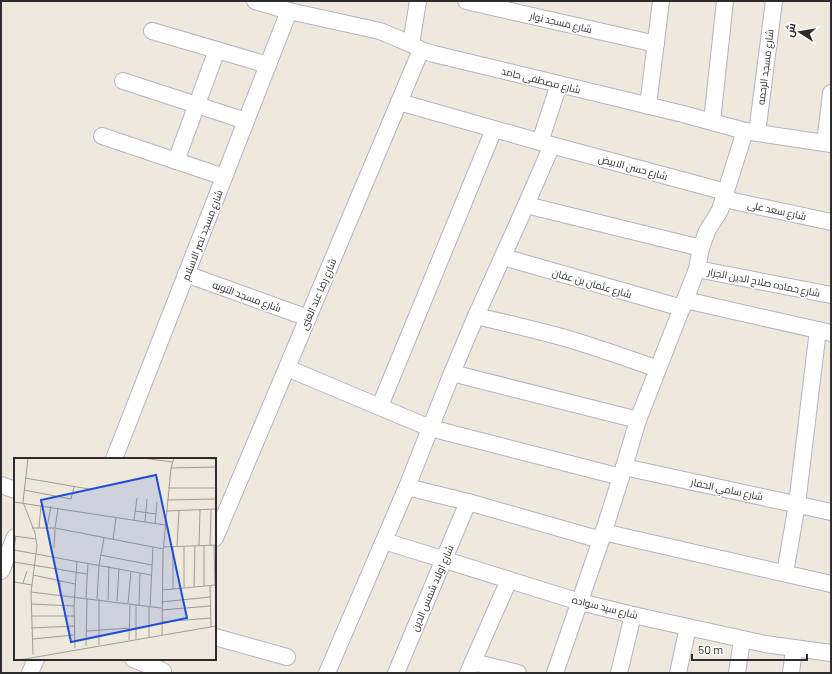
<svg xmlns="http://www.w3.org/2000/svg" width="832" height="674" font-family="Barlow,Cairo,sans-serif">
<rect width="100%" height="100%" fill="#efe8dd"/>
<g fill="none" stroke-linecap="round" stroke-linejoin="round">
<g stroke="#b1b4c1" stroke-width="18">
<g id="minor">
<path d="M255,1L289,11L380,31L411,44L421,50L434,54L683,114L745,131L831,144"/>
<path d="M466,1L656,44"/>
<path d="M152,31L268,65"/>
<path d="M411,44L418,1"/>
<path d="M123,81L246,121"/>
<path d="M399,102L540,142L726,192"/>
<path d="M648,106L661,1"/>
<path d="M712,121L725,1"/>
<path d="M757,133L774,1"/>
<path d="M102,136L224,177"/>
<path d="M540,142L559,84"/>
<path d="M825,143L831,93"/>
<path d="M176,161L217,50"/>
<path d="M724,199L831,222"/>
<path d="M526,205L701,248"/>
<path d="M503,257L682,308"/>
<path d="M697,269L831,295"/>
<path d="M186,274L308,318"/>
<path d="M685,300L831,333"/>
<path d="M476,316C506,323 535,330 565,338C596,347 627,358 658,369"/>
<path d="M287,368L430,428L621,477"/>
<path d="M452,373L638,420"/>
<path d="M380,406L494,129"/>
<path d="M114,459L289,11"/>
<path d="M624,467L831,512"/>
<path d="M1,485L15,490"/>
<path d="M407,487L468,502L601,540"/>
<path d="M603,532L831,584"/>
<path d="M215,538L421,50"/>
<path d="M384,541L580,602L633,615L765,644L831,653"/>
<path d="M1,571L15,537"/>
<path d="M785,573L797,504L818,330"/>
<path d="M215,637L287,657"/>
<path d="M133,659L163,671"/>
<path d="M473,662L518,673"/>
<path d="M30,673L36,659"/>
<path d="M327,673L407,487L452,373L476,316L526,205L552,145"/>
<path d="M396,673L468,502"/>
<path d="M468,673L509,580"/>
<path d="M555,673L601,540L621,477L638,420L697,269L701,248L707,231L716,217L720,210L745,131"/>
<path d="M619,673L633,615"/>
<path d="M678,673L688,627"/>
<path d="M737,673L742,640"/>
<path d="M791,673L794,649"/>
</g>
</g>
<use href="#minor" stroke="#fff" stroke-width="16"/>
</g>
<g text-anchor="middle" stroke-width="3.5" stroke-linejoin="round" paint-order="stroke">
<g font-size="10" fill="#2c2c2c" stroke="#fff">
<text transform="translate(561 22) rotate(13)" y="4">شارع مسجد نوار</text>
<text transform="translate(765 67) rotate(-83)" y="4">شارع مسجد الرحمه</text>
<text transform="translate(541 80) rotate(14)" y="4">شارع مصطفى حامد</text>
<text transform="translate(633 167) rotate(15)" y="4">شارع حسن الابيض</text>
<text transform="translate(777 210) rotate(12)" y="4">شارع سعد على</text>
<text transform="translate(202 235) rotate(-69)" y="4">شارع مسجد نصر الاسلام</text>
<text transform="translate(764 282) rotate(11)" y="4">شارع حماده صلاح الدين الجزار</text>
<text transform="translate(592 283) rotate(16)" y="4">شارع عثمان بن عفان</text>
<text transform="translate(318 294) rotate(-67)" y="4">شارع رضا عبد الغنى</text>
<text transform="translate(247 296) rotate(20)" y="4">شارع مسجد التوبه</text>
<text transform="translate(727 489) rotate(12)" y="4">شارع سامي الحفار</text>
<text transform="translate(432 588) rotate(-67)" y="4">شارع اولاد شمس الدين</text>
<text transform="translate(605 607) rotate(14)" y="4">شارع سيد سواده</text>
</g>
</g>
<g transform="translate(14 458)">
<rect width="202" height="202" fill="#efe8dd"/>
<path fill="none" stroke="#a19d96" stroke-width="1" d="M14,0L9,44L21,75L23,88L17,134L19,197M128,0L159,4M183,0L202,1M157,10L202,9M11,20L75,31M154,30H202M10,32L57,41L60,29M153,42L202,41M0,44L151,67M121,53L142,56M152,53L202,51M120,62L123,40M131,64L133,41M141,66L143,44M18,70H41L149,91M25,70L27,47M33,70L37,48M41,70L44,50M0,78L22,81M99,82L102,59M200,87L201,127M185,88L186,52M196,88L197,52M150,89L202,87M163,89L165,52M170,89V130M0,90L2,78M40,90L41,71M0,92L137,117M86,97L138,107M0,104L73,116M19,117L61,126M0,124L18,127M9,125L13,113M190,128V88M196,128L197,169M180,129L181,88M159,131V89M148,132L202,127M17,134L147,150M46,137V122M72,140L74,105M83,141L85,107L90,80M94,142L95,108M103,143L105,110M147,144L196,139M114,145L117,113M17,146L60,148M122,147V181M125,147L126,115M135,149V179M136,149L139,89M147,152L196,148M17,158H60M148,164L197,160M17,170L60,168M73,173L115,170M148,177L149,94L157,10L160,0M18,181L60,177M115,182L116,146M85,187V141M72,188L73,140M61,190L60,148L63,103M5,202L202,168"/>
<path fill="#1d4ed8" fill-opacity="0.15" stroke="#1d4ed8" stroke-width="2" d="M142,17L173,160L57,184L27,42Z"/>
<rect width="202" height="202" fill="none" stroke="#2c2c2c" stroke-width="2"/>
</g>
<rect width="832" height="674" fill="none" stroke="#2c2c2c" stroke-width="4"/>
<g transform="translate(800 32) rotate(282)" stroke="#ffffff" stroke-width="3" paint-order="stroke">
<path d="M0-3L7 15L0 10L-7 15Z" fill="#2c2c2c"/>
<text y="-6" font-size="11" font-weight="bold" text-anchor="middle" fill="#2c2c2c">ش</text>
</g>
<path d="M692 654v6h115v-6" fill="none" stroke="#2c2c2c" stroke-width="2"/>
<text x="698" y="654" font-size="12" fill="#2c2c2c" stroke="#ffffff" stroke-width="3" paint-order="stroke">50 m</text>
</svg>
